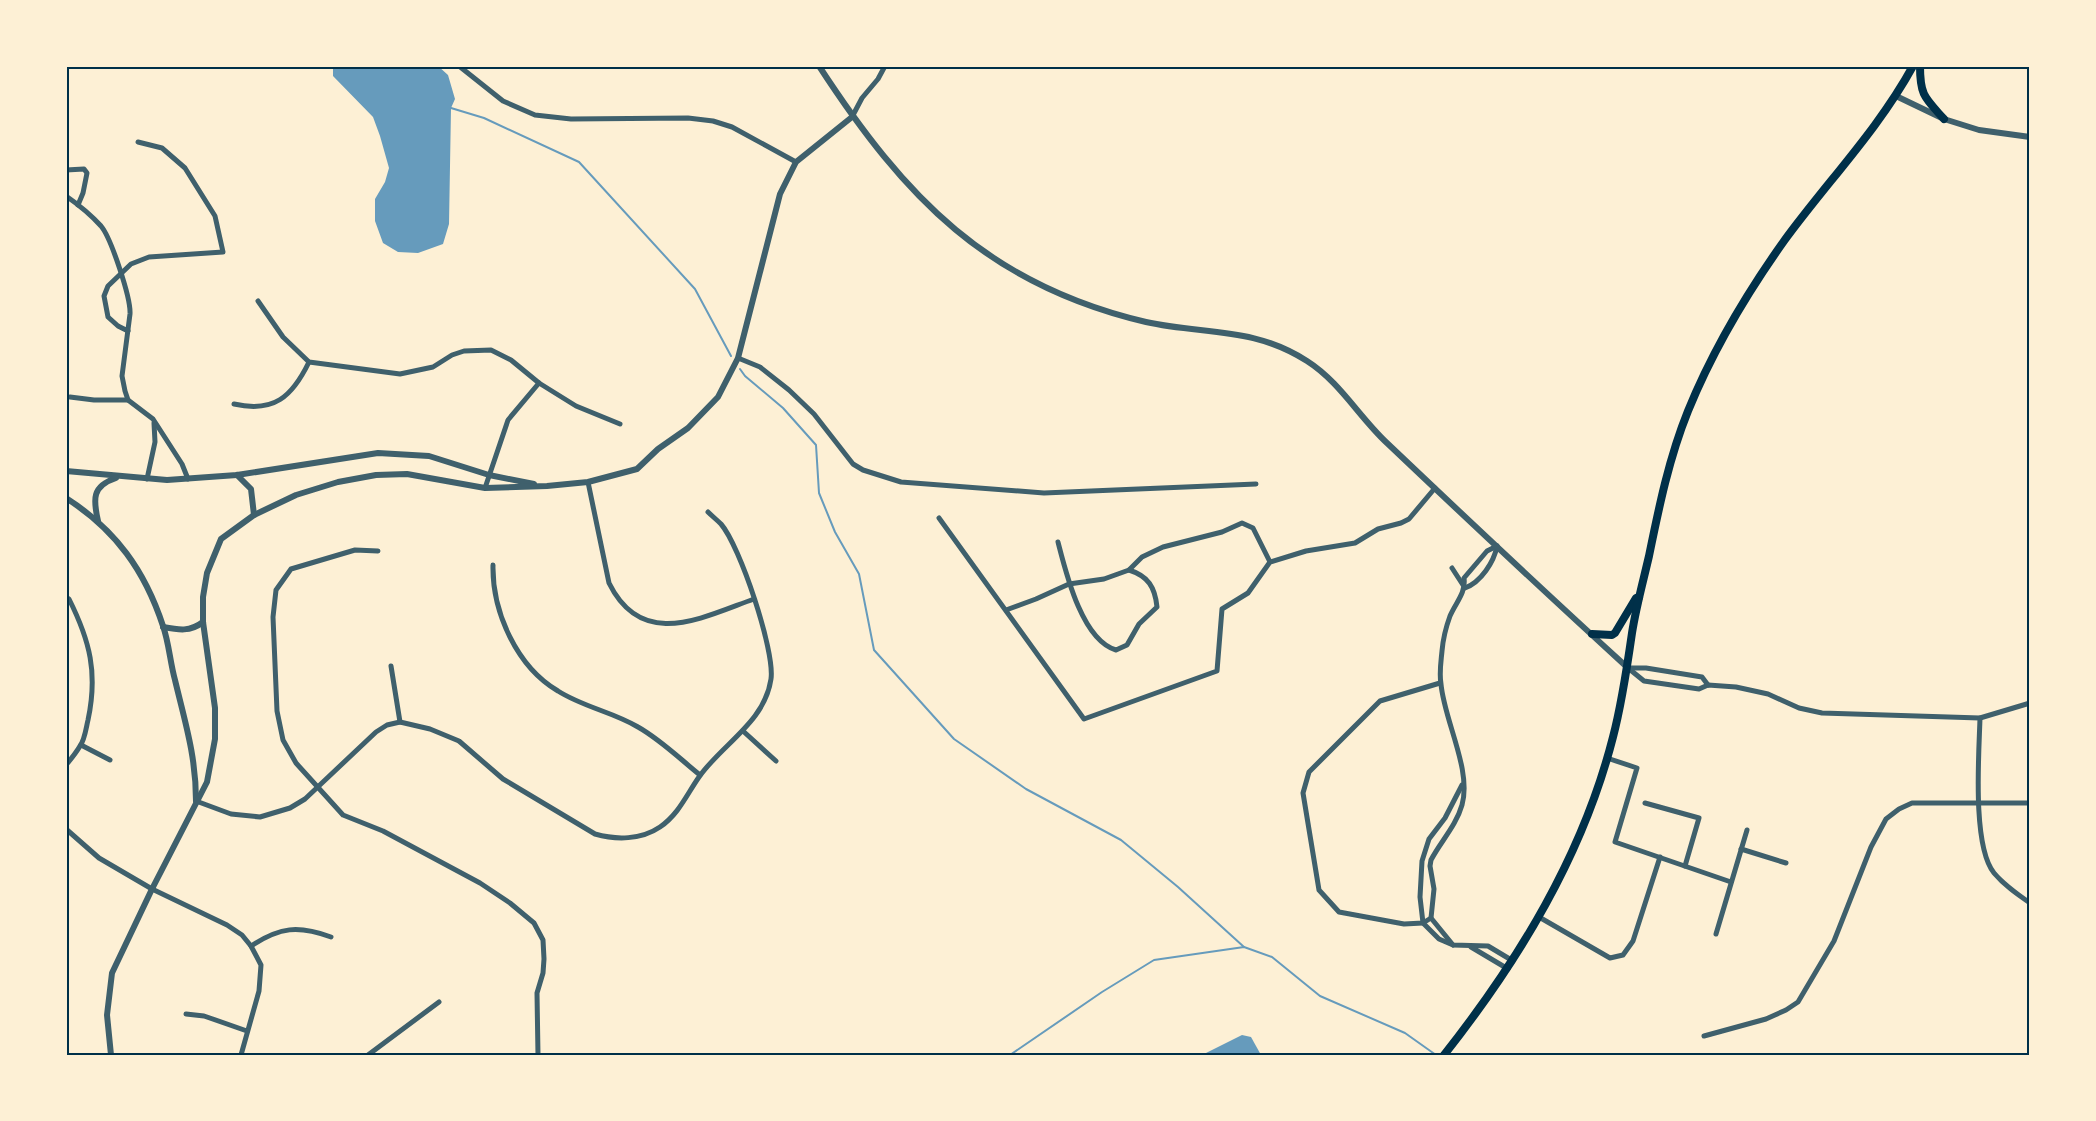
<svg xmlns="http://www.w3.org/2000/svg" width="2096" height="1121" font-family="'Archivo Narrow',sans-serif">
<rect width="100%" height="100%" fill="#fdf0d5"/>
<g fill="#669bbc">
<path d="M333,66H438L448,75L455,99L451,108L449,224L443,244L418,253L398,252L383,243L375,221V199L385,182L389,168L380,136L373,117L333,76Z"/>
<path d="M1242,1035L1251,1037L1261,1055H1202Z"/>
</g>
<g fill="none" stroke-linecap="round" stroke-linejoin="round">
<g stroke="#669bbc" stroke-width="2">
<path d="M451,108L484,118L579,162L695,289L731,356"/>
<path d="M740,369L745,376L783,408L816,445L819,493L835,532L859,574L874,650L954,739L1026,789L1121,840L1178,887L1244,947"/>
<path d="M1010,1055L1102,992L1154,960L1244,947L1272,957L1320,996L1405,1033L1436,1055"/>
</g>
<g stroke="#3f606c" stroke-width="5">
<path d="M459,66L503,101L535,115L571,119L688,118L713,121L732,127L796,162"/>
<path d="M852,117L862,98L878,79L885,66"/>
<path d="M66,170L84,169L87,173L83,193L78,205"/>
<path d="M66,196C79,205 91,215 101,226C111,238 131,298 130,314L122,376L125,391L128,400L153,419L182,464L188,479"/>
<path d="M258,301L283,337L309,362L400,374L433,367L452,355L464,351L491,350L511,360L539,383L576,406L620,424"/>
<path d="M128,331L118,326L108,317L104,296L108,286L131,264L149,257L223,252L215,216L185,168L162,148L138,142"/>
<path d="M738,358L760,367L789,390L814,414L853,464L863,470L901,482L1044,493L1256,484"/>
<path d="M70,397L94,400H128"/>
<path d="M234,404C274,413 292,397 309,362"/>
<path d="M147,479L155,442L154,423"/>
<path d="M588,482L609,583C642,650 701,618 754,599"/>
<path d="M485,488L508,420L539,383"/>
<path d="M939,518L1084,719L1217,671L1222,609L1248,593L1270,562L1306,551L1355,543L1378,529L1401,523L1409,519L1435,488"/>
<path d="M1058,542C1066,573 1082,640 1116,650L1127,645L1139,624L1157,607C1155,587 1148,576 1129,570"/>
<path d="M378,551L355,550L291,569L276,590L273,617L277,711L283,740L296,763L343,815L383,831L480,883L510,903L534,923L543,940L544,959L543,973L537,993L538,1055"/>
<path d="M493,565C492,612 517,667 558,691C583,707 613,712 638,727C661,740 680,759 700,775"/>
<path d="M1452,568L1463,585"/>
<path d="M1465,588C1481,582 1494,562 1497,546"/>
<path d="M66,597L69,599C90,641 98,673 88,720C86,728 85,739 80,746C76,753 71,759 66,765"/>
<path d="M1006,610L1036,599L1069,584L1104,579L1129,570L1142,557L1163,547L1222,532L1242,523L1253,528L1270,562"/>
<path d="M391,666L400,722"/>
<path d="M1628,668L1644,681L1699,689L1708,685L1736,687L1768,694L1799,708L1822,713L1980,718L2030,703"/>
<path d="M1628,668H1646L1702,677L1708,685"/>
<path d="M1980,718C1979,753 1972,846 1994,873C2004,885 2017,894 2030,903"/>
<path d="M743,731L776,761"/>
<path d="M81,745L110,760"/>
<path d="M1607,758L1637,768L1615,842L1731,882"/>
<path d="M1462,785L1445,818L1429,839L1422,861L1420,897L1423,923L1439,939L1453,945L1488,946L1513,961"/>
<path d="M196,801L231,814L260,817L290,808L305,799L376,732L387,725L400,722L430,729L459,741L503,779L595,834C616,840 641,840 660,827C679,814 687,794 699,777C722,744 765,722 771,679C775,651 740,546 721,524C717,520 712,516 708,512"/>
<path d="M1645,803L1699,818L1685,866"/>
<path d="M66,829L99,858L152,889L227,925L242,935L251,946L261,965L259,991L241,1055"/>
<path d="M1741,849L1786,863"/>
<path d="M2030,916V973"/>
<path d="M1539,917L1610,958L1623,955L1633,941L1660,857"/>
<path d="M1431,918L1423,923L1404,924L1339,912L1319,890L1303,793L1309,772L1380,701L1440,683"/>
<path d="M1716,934L1747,830"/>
<path d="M1453,945L1431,918L1434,889L1430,866L1431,860C1441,841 1456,826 1462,805C1472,770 1444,720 1441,684C1439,673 1441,662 1442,651C1443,639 1446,627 1450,616C1456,602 1466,593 1464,578L1487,551L1497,546"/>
<path d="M251,946C280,927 298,925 331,937"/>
<path d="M1471,947L1508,969"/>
<path d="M186,1014L204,1016L247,1031"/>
<path d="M1704,1036L1766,1019L1786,1010L1798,1002L1834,941L1871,847L1886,819L1899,809L1912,803H2030"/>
<path d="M368,1055L439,1002"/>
</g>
<g stroke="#3f606c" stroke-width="6">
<path d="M819,66C905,198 988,285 1146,322C1205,335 1252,326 1307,361C1340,382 1359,417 1387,443C1467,519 1547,594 1628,668"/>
<path d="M1896,96L1944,119L1979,130L2030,137"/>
<path d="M66,471L167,480L237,475L378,453L429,456L489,475L534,484"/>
<path d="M237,475L251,489L254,515"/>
<path d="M66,498C116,530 145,571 163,626C169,643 170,662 175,680C185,722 196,756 196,801"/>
<path d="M98,521C93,499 92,486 116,478"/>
<path d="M163,627C179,630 190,632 203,622"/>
<path d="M111,1055L107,1015L112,973L152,889L207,782L215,739V708L203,622V597L207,573L221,539L254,515L296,495L338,482L376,475L407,474L485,488L547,486L588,482L637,469L658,449L688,428L718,397L738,358L780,194L796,162L852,117"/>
</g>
<g stroke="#003049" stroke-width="8">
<path d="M1920,66C1920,96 1925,98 1944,119"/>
<path d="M1592,634L1612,635L1615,633L1636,598L1639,597"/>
<path d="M1444,1055C1519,960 1583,855 1613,737C1622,703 1627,668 1632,633C1636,607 1643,582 1649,556C1659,507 1669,458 1688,411C1712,352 1747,293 1784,241C1827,182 1878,130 1913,66"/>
</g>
</g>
<rect width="2096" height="1121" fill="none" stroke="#fdf0d5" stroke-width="135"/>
<rect x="68" y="68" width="1960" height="986" fill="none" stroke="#003049" stroke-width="2"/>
</svg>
